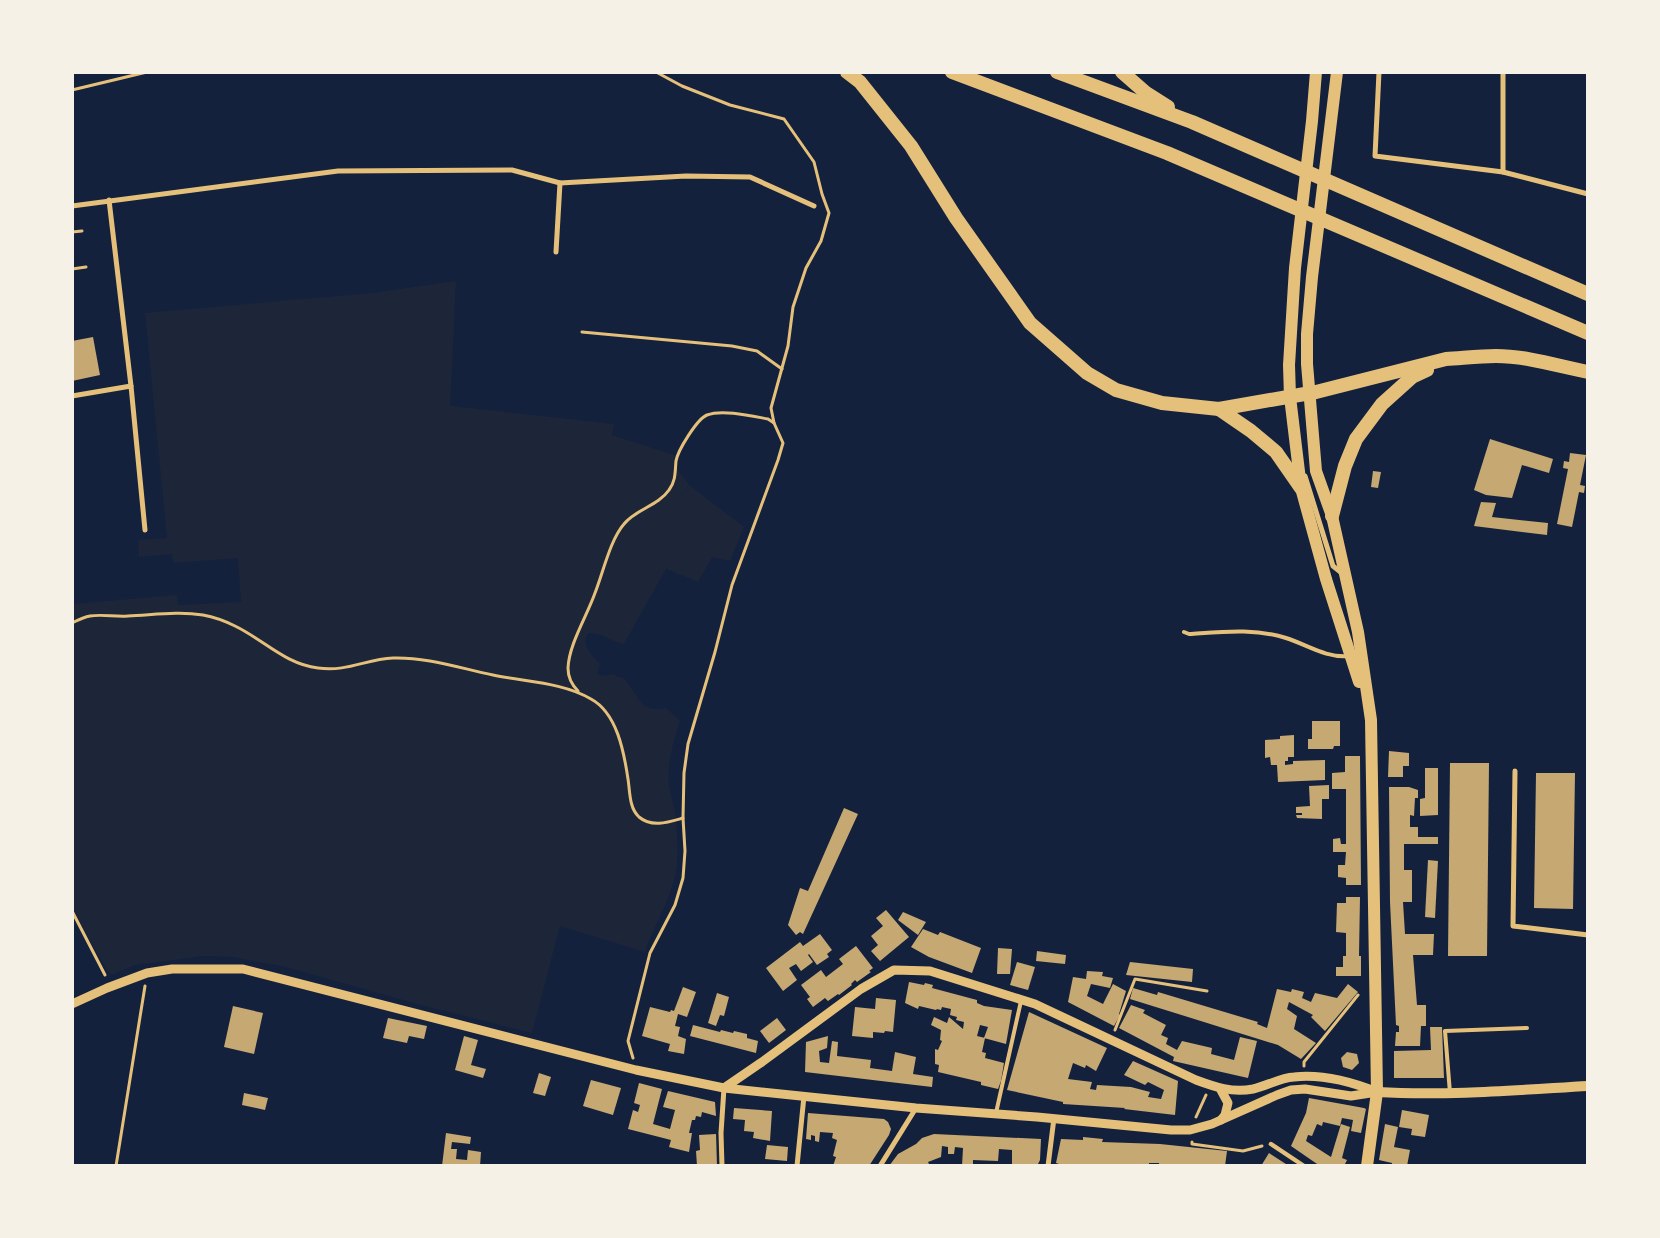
<svg xmlns="http://www.w3.org/2000/svg" width="1660" height="1238" font-family="'Alegreya Sans',sans-serif">
<rect width="100%" height="100%" fill="#14213d"/>
<path fill="#1d2539" d="M456,281L450,406L614,424L612,435L674,455L679,472L689,484L681,497L689,485L744,527L730,561L712,557L698,582L667,569V567L624,644C611,642 602,632 588,633C580,644 592,656 600,664L597,674L604,676L614,674L617,677H622C638,691 638,715 666,708L680,721C673,742 667,763 669,785C670,794 673,803 675,812C677,829 678,848 677,865C673,897 655,922 645,952L560,926L532,1033L421,1005L286,967L233,957L204,956L135,965L111,975L106,969L73,909V902L72,604L177,595L178,605L241,602L238,558L173,563L172,554L139,557L138,540L167,538L145,313L372,293Z"/>
<g fill="#c6a872">
<path d="M93,337L100,375L72,381V341Z"/>
<path d="M1490,439L1553,459L1549,473L1522,465L1512,498L1486,495L1474,490Z"/>
<path d="M1570,453L1586,455L1580,485L1585,486L1584,493L1579,492L1572,527L1557,524L1568,469L1563,468L1564,461L1569,462Z"/>
<path d="M1373,471L1381,472L1378,488L1371,487Z"/>
<path d="M1481,502L1496,503L1492,517L1548,523L1547,535L1474,526Z"/>
<path d="M1312,721H1340V746H1334L1333,749H1308V739H1312Z"/>
<path d="M1294,735V757H1288V761H1285V765L1293,764V761L1325,760V780L1278,782L1277,765H1271L1270,757L1265,758V740L1280,739V736Z"/>
<path d="M1389,751L1409,753V766H1403V777H1388Z"/>
<path d="M1345,756H1360L1361,885H1346V878L1338,877V865H1345L1346,852H1333V839L1340,838L1341,844H1346V789H1332V773L1345,772Z"/>
<path d="M1450,763H1489L1487,956H1448Z"/>
<path d="M1425,768H1438V815L1420,816V799L1425,798Z"/>
<path d="M1536,773H1575L1573,909L1534,908Z"/>
<path d="M1329,785V799H1322V819L1297,818L1296,815H1302V813H1296V807L1310,806L1309,786Z"/>
<path d="M1389,787H1409L1418,790V798H1415L1414,816L1410,815V827H1418V837H1438V844H1404V870H1412V902H1403L1405,934H1434L1433,955H1413L1417,1005H1426V1026H1421L1420,1046H1395L1396,1032H1399V1026L1396,1025L1390,902Z"/>
<path d="M844,808L858,814L803,934L800,932L796,935L788,925L800,888L808,891Z"/>
<path d="M1428,860L1438,861L1435,918L1425,917Z"/>
<path d="M1346,897H1360L1359,956H1361V976H1336V967H1343V956H1346V933L1336,932L1337,903H1346Z"/>
<path d="M886,910L909,937L880,961L871,951L878,945L871,936L883,926L876,918Z"/>
<path d="M903,912L926,922L918,935L898,920Z"/>
<path d="M923,929L938,935L940,932L981,948L972,973L929,957L911,947Z"/>
<path d="M820,934L832,950L827,954L829,957L817,965L809,954L808,955L813,962L801,971L796,964L789,968L797,980L783,991L766,968L800,942L803,946Z"/>
<path d="M856,946L873,968L869,971L871,972L857,982L855,980L851,984L852,985L839,995L838,994L828,1001L825,998L813,1007L807,999L810,997L801,985L821,970L826,977L843,964L839,959Z"/>
<path d="M998,948L1012,949L1010,974H997Z"/>
<path d="M1037,951L1066,955L1065,964L1036,961Z"/>
<path d="M1017,962L1035,967L1028,990L1010,985Z"/>
<path d="M1130,962L1193,969L1192,982L1126,975Z"/>
<path d="M1087,971L1103,972L1102,976L1113,978L1110,988L1091,984L1087,996L1103,1004L1113,984L1126,991L1119,1014L1120,1015L1114,1026L1068,1002L1073,977L1086,979Z"/>
<path d="M909,982L924,985L925,983L933,985L932,988L977,1000V1003L984,1006L1012,1010L1006,1044L984,1038L988,1027L980,1025L977,1036L985,1038L982,1052L986,1053L985,1058L1004,1063L1001,1081L998,1089L981,1085V1082L938,1072L939,1065L935,1064V1049L938,1050L942,1041L940,1040L941,1030L931,1025L934,1017L947,1023L949,1017L963,1029L964,1022L956,1020L957,1017L950,1015L951,1009L942,1007L941,1010L937,1009L936,1010L919,1006L918,1009L905,1003Z"/>
<path d="M1348,984L1358,992L1325,1031L1311,1017L1313,1015L1289,1002L1287,1009L1297,1016L1294,1029L1316,1043L1301,1059L1278,1045L1130,999L1133,988L1157,995L1158,992L1258,1022L1257,1024L1267,1028L1277,989L1291,992L1292,989L1304,992L1302,998L1311,1002L1315,993L1337,998Z"/>
<path d="M683,987L696,992L687,1017L678,1014L675,1026L680,1027L678,1036L686,1039L684,1054L668,1051L670,1044L642,1036L650,1007L670,1012L671,1010L674,1011Z"/>
<path d="M717,993L729,997L724,1016L720,1015L716,1026L708,1023Z"/>
<path d="M876,998L896,1000L893,1032L885,1031L884,1033L873,1032V1038L852,1036L855,1007L875,1009Z"/>
<path d="M1131,1005L1145,1010L1143,1013L1166,1025L1161,1035L1168,1038L1166,1044L1177,1050L1182,1041L1212,1048L1211,1054L1234,1060L1240,1037L1257,1041L1248,1078L1173,1061L1174,1057L1119,1028Z"/>
<path d="M233,1006L263,1013L254,1054L224,1047Z"/>
<path d="M1029,1012L1107,1048L1096,1071L1086,1065L1085,1068L1073,1063L1068,1079L1092,1082L1090,1089L1096,1090L1097,1085L1131,1087L1150,1092L1148,1097L1161,1099L1164,1090L1148,1082L1145,1085L1124,1075L1133,1061L1178,1081L1175,1115L1124,1109L1125,1108L1063,1104V1102L1007,1090Z"/>
<path d="M388,1018L427,1026L424,1039L409,1036L407,1043L383,1038Z"/>
<path d="M777,1018L786,1030L769,1043L760,1031Z"/>
<path d="M693,1025L720,1032L721,1030L733,1033L734,1031L747,1034V1038L758,1041L756,1053L690,1036Z"/>
<path d="M1430,1027H1442L1444,1078H1394V1051L1431,1050Z"/>
<path d="M464,1036L478,1040L471,1065L486,1069L483,1078L455,1070Z"/>
<path d="M828,1036L827,1048L819,1051L820,1062L829,1063L832,1041L838,1042L837,1056L871,1060L870,1068L892,1071L895,1052L916,1057L913,1074L933,1077L932,1087L805,1072L806,1042Z"/>
<path d="M1347,1052L1357,1054L1359,1063L1352,1070L1343,1067L1341,1058Z"/>
<path d="M539,1073L551,1077L545,1096L533,1093Z"/>
<path d="M591,1080L621,1088L613,1115L583,1106Z"/>
<path d="M639,1083L662,1089L653,1124L670,1129L675,1110L663,1107L668,1091L715,1102L716,1116L702,1112L701,1117L696,1116L695,1120H692L689,1133H692L689,1152L669,1147L671,1140L628,1129L633,1110L638,1112L640,1105L634,1103Z"/>
<path d="M244,1093L268,1098L265,1110L242,1105Z"/>
<path d="M1309,1098L1364,1108L1366,1109L1361,1133L1351,1131L1353,1120L1342,1118L1340,1126L1323,1122L1322,1126L1317,1124L1312,1136L1308,1135L1306,1141L1331,1157L1341,1124L1350,1127L1342,1158L1347,1160L1344,1166H1320L1291,1146L1306,1113Z"/>
<path d="M734,1108L772,1111L770,1141L753,1138L754,1132L744,1131L745,1120L733,1119Z"/>
<path d="M1402,1110L1429,1115L1425,1137L1411,1135L1412,1129L1399,1127Z"/>
<path d="M808,1113L884,1119L888,1122L891,1129L889,1135L869,1166H833L836,1157L833,1156L837,1140L832,1138L833,1133L820,1132L819,1142L815,1141V1136L811,1135V1140L806,1139Z"/>
<path d="M1385,1124L1398,1127L1394,1147L1410,1150L1407,1166H1393L1392,1165V1163L1379,1160Z"/>
<path d="M446,1133L471,1137L470,1144L452,1142L451,1149H457L456,1159L467,1160L468,1150L481,1152L480,1166H442Z"/>
<path d="M716,1134L717,1166H697L696,1151L700,1150L699,1135Z"/>
<path d="M934,1134L1041,1139L1040,1160L1037,1166H1012V1150L999,1149L998,1161L973,1160V1166H962L963,1148L955,1147L954,1154H948V1147L942,1146L941,1157L928,1162L930,1166H889L898,1154L916,1144L922,1138Z"/>
<path d="M1083,1137L1103,1139L1102,1142L1160,1144L1227,1151L1225,1166H1159V1163H1149V1166H1065L1056,1163L1061,1139L1083,1140Z"/>
<path d="M767,1145L788,1147L787,1161L765,1159Z"/>
<path d="M1269,1153L1289,1166H1261Z"/>
</g>
<g fill="none" stroke-linecap="round" stroke-linejoin="round">
<g stroke="#e5c07b" stroke-width="3">
<path d="M72,90L147,72"/>
<path d="M72,232L82,231"/>
<path d="M72,269L86,267"/>
<path d="M582,332L732,346L757,351L782,369"/>
<path d="M72,623C78,620 84,617 90,616C102,614 115,617 128,616C153,615 178,611 203,615C214,617 225,621 235,626C264,640 285,664 318,668C348,672 366,659 393,658C427,657 459,668 493,675C525,682 562,682 591,699C617,713 624,752 628,779C630,791 629,808 639,817C652,828 669,822 683,818"/>
<path d="M578,691C571,684 568,677 568,668C569,644 587,616 595,593C603,573 610,540 624,524C636,509 658,506 669,490C676,481 675,471 676,461C678,450 697,419 707,415C722,409 752,416 768,419L774,423"/>
<path d="M72,911L105,975"/>
<path d="M1115,1030L1135,979L1207,991"/>
<path d="M633,1058L628,1041L650,953L675,905L683,878L685,851L683,818L684,773L688,744L715,652L732,585L778,460L783,443L774,423L771,408L788,346L793,307L806,268L821,241L829,213L822,194L814,162L784,119L730,105L682,86L656,72"/>
<path d="M1304,1066V1062L1358,995"/>
<path d="M1196,1117L1206,1095"/>
<path d="M1192,1142V1144L1243,1151L1262,1146"/>
<path d="M116,1166L145,986"/>
</g>
<g stroke="#e5c07b" stroke-width="4">
<path d="M1184,632L1189,634C1221,632 1255,628 1286,638C1308,645 1325,658 1349,656"/>
<path d="M1450,1093L1445,1031L1527,1028"/>
<path d="M996,1113L1021,1001"/>
</g>
<path stroke="#e5c07b" stroke-width="4.5" d="M1271,1144L1304,1166"/>
<g stroke="#e5c07b" stroke-width="5">
<path d="M1379,72L1375,156L1503,172V72"/>
<path d="M1503,172L1588,194"/>
<path d="M109,200L131,386L145,530"/>
<path d="M72,206L338,171L512,170L560,183L686,176L750,177L814,206"/>
<path d="M556,252L560,183"/>
<path d="M72,396L131,386"/>
<path d="M1305,476L1333,566L1343,574"/>
<path d="M1515,771L1513,926L1588,935"/>
<path d="M722,1166L721,1133L724,1088"/>
<path d="M797,1166L804,1096"/>
<path d="M880,1166L916,1108"/>
<path d="M1048,1166L1054,1118"/>
</g>
<g stroke="#e5c07b" stroke-width="9">
<path d="M72,1004L107,988L147,973L172,969H243L636,1070L724,1088L916,1108L1037,1117L1171,1130H1190L1212,1124L1277,1095L1291,1090L1305,1089L1351,1096L1377,1092"/>
<path d="M724,1088L762,1062L861,989L894,970L930,971L1035,1004L1196,1080C1215,1087 1232,1093 1253,1089C1267,1086 1279,1078 1294,1077C1321,1074 1352,1082 1377,1092"/>
<path d="M1221,1090L1228,1103L1225,1115L1221,1120"/>
</g>
<path stroke="#e5c07b" stroke-width="10" d="M1377,1092C1447,1096 1518,1090 1588,1086"/>
<g stroke="#e5c07b" stroke-width="12">
<path d="M1316,72L1312,121L1295,268L1289,365L1290,397L1301,488L1326,579L1359,682"/>
<path d="M1337,72L1312,277L1307,334V364L1316,471L1332,516L1358,632L1371,720L1377,1092L1367,1166"/>
</g>
<g stroke="#e5c07b" stroke-width="14">
<path d="M847,72L860,82L911,146L956,218L1030,323L1087,373L1116,390L1162,403L1219,409L1316,392L1446,359C1463,358 1480,356 1496,356C1527,356 1558,366 1588,372"/>
<path d="M952,72L1167,153L1588,333"/>
<path d="M1057,72L1192,122L1588,294"/>
<path d="M1122,72L1146,93L1168,107"/>
<path d="M1219,409L1251,431L1276,452L1301,488"/>
<path d="M1332,516L1345,466L1356,439L1382,404L1412,377L1427,370"/>
</g>
</g>
<rect width="1660" height="1238" fill="none" stroke="#f6f1e7" stroke-width="148"/>
</svg>
